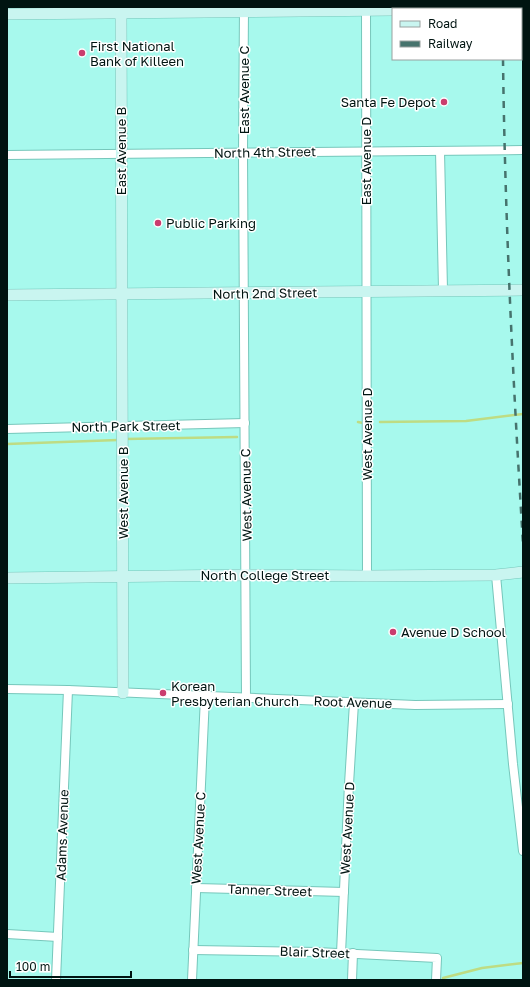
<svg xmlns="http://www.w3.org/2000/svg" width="530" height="987" font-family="'Golos Text',sans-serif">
<rect width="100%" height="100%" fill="#a7f9ed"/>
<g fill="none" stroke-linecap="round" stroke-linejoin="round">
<g stroke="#bedc83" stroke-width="2.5">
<path d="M358,422L363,423"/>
<path d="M380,422L466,421L523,414"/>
<path d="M125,439L237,437"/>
<path d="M7,444L118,440"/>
<path d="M443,978L482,968L523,963"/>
</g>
<g stroke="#76c7bb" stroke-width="10">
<g id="street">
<path d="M244,7L243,152L246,698"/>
<path d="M366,7L367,576"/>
<path d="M444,7V9"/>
<path d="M440,151L443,290"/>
<path d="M7,155L523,150"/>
<path d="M7,429L245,423"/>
<path d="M496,575L513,764L523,851"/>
<path d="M7,689L68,690L415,705L508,704"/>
<path d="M196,888L344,892"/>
<path d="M7,934L58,937"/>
<path d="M193,950L317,952L437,958L436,980"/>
<path d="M341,953L349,784L354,703"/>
<path d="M56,980L68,690"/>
<path d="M192,980L205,697"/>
<path d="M352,980L353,953"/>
</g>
</g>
<g stroke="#76c7bb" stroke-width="12">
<g id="secondary">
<path d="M121,7L123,693"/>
<path d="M521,10H523"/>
<path d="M7,14L393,10"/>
<path d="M7,295L523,290"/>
<path d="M7,578L247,575L367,576L496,575L523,572"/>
</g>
</g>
<use href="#street" stroke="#fff" stroke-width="8"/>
<use href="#secondary" stroke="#c9f5f0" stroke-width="11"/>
<g stroke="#46736d" stroke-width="2.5" stroke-dasharray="7 7" stroke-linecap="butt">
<path d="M502,7V9"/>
<path d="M503,59C505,221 513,382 523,543"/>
</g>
</g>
<g fill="#ca3d6e" stroke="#fff" stroke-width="1.5">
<circle cx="82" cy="53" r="4"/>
<circle cx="444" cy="102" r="4"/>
<circle cx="158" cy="223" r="4"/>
<circle cx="393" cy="632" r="4"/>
<circle cx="163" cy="693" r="4"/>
</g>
<g text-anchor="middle" stroke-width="3" stroke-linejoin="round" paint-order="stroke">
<g font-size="13" fill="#001411" stroke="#fff" text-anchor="start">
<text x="90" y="51">First National<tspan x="90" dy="15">Bank of Killeen</tspan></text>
<text x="436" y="107" text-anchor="end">Santa Fe Depot</text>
<text x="166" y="228">Public Parking</text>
<text x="401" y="637">Avenue D School</text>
<text x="171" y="691">Korean<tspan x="171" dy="15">Presbyterian Church</tspan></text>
</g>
<g font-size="13" fill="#001411" stroke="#fff">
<text transform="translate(244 90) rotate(-90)" y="5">East Avenue C</text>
<text transform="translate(121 151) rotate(-90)" y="5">East Avenue B</text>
<text transform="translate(265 152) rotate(-1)" y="5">North 4th Street</text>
<text transform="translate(366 161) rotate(-90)" y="5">East Avenue D</text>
<text transform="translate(265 293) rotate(-1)" y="5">North 2nd Street</text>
<text transform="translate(126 426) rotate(-1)" y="5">North Park Street</text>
<text transform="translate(367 434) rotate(-90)" y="5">West Avenue D</text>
<text transform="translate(123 493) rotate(-90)" y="5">West Avenue B</text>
<text transform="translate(246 495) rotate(-91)" y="5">West Avenue C</text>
<text x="265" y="580">North College Street</text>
<text transform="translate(353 702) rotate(2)" y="5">Root Avenue</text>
<text transform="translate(347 828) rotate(-87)" y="5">West Avenue D</text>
<text transform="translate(62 835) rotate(-88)" y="5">Adams Avenue</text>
<text transform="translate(198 838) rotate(-87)" y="5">West Avenue C</text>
<text transform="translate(270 890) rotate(2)" y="5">Tanner Street</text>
<text transform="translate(315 952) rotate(2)" y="5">Blair Street</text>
</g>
</g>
<rect width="530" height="987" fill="none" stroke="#001411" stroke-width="16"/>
<rect x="392" y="8" width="130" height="52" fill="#ffffff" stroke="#99a1a0"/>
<rect x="400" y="21" width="20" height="6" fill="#c9f5f0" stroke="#99a1a0"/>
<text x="428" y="28" font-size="12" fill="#001411">Road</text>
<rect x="400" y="41" width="20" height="6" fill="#46736d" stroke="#99a1a0"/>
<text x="428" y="48" font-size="12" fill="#001411">Railway</text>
<path d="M10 971v6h121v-6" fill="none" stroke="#001411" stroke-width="2"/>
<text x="16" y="971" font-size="12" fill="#001411" stroke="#ffffff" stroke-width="3" paint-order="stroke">100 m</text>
</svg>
